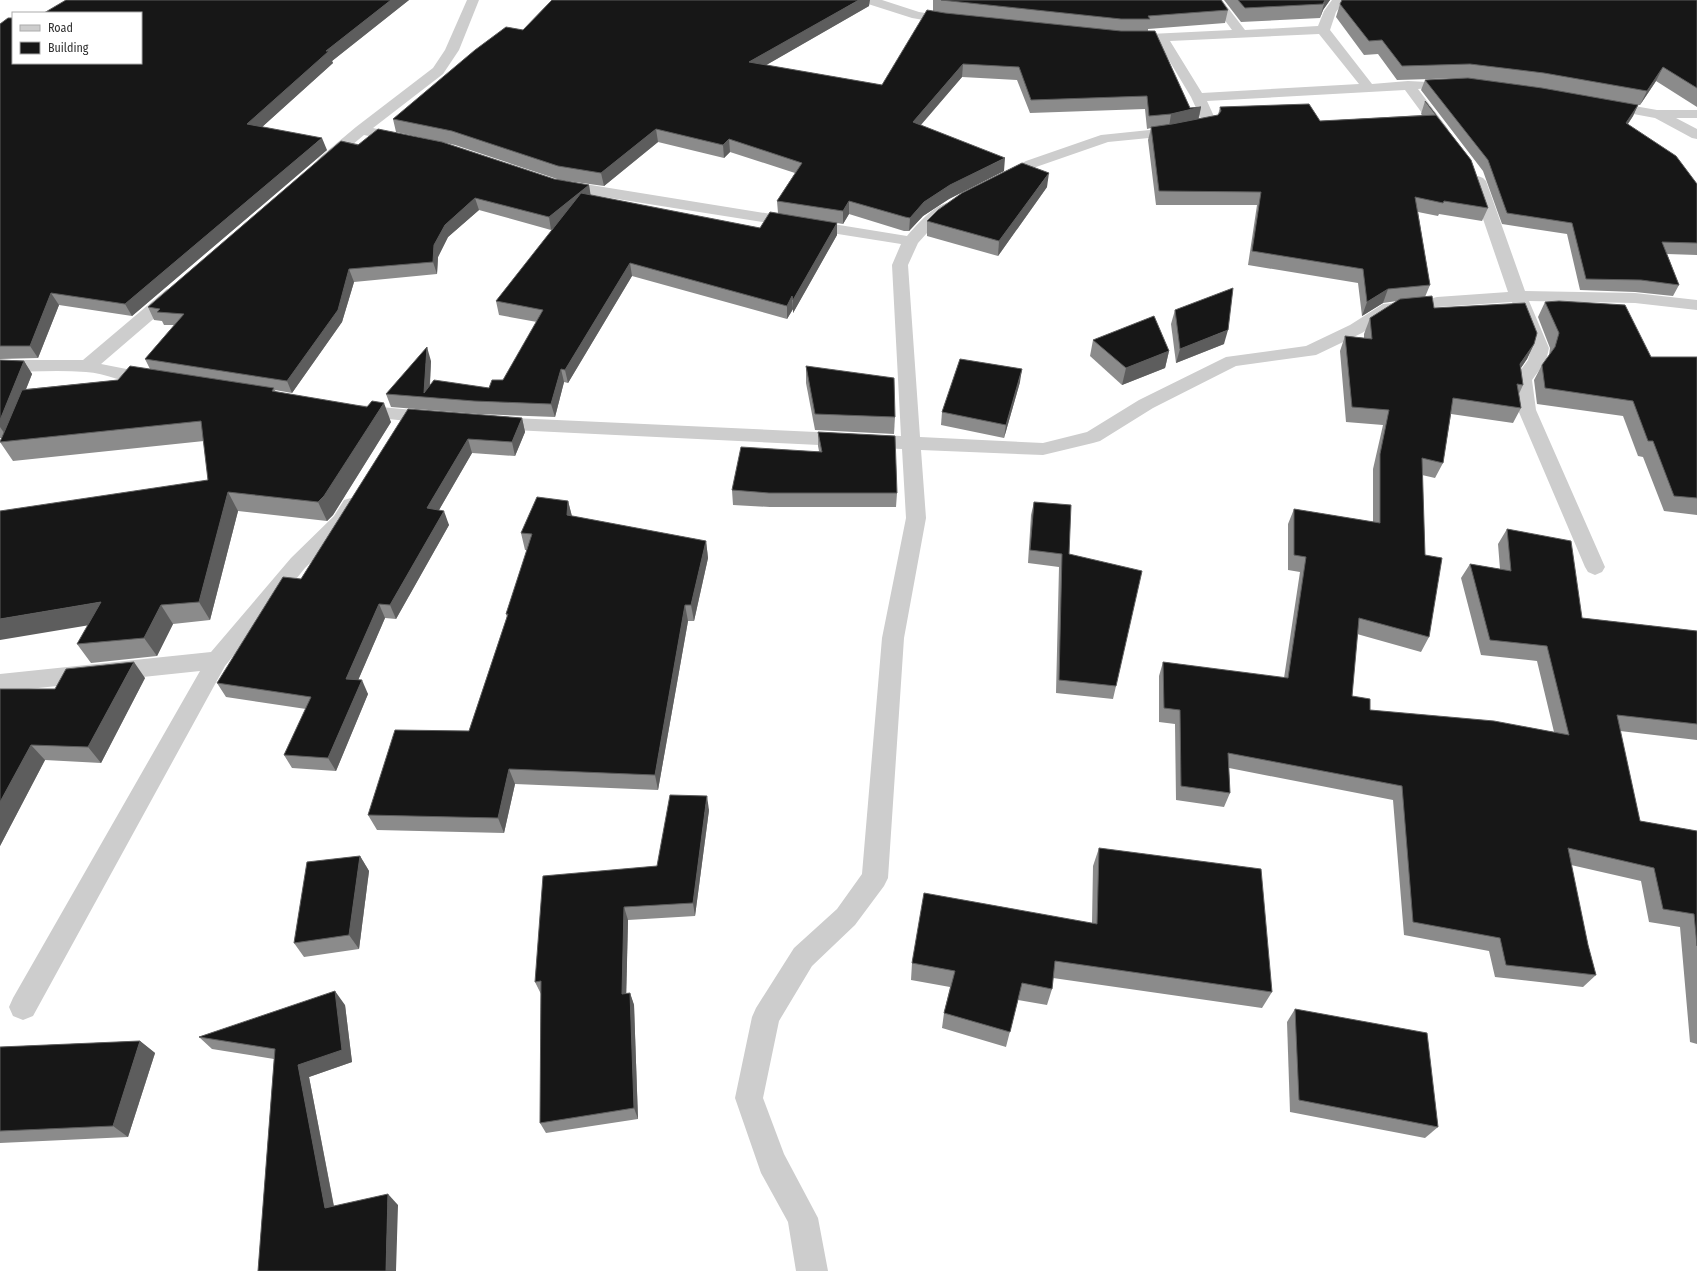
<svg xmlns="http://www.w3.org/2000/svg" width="1697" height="1271" font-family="'Fira Sans Condensed',sans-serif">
<rect width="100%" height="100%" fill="#fff"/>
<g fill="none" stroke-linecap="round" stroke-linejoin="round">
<g fill="#cdcdcd" fill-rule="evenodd">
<path d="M467,0H479L459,50L443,74L373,128L408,136L410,139L408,142L403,143L364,135L329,164L324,165L319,164L317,161L319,158L356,127L433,68L445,50Z"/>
<path d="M863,0H882L919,12L958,18L959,21L958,24L953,25L912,18L865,3Z"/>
<path d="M1210,0H1222L1245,30L1318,26L1324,11L1332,0H1345L1336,12L1330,30L1372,84L1408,81L1428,82L1430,85L1428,88L1418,89L1448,129L1446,132L1441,133L1436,132L1405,90L1207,101L1217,123L1215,126L1169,136L1108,142L1036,167L1007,182L1002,184L997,182L994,179L997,176L1026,161L1101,135L1169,128L1202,121L1191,97L1158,42L1145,41L1143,38L1145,35L1150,34L1232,30ZM1319,34L1359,84L1202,93L1170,41Z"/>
<path d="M1606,101L1657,110H1697V118H1676L1697,129V139L1692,138L1655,118L1601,108L1599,105L1601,102Z"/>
<path d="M1478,176L1483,178L1486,181L1525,291L1635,293L1697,300V310L1635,303L1529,301L1549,348L1546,361L1532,380L1536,410L1605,567L1602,572L1595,575L1588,572L1585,567L1518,410L1514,379L1528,360L1531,348L1512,302L1437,307L1425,310L1393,313L1362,333L1316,355L1236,366L1153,408L1100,441L1093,443L1043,455L921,450L926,518L904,638L888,878L884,886L855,925L812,966L779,1021L763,1098L784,1154L818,1218L828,1271H796L788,1222L761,1173L735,1098L752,1017L756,1008L794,948L837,909L862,874L882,638L906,518L902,449L493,429L486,427L484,423L486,419L493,417L901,436L892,265L901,244L560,190L555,188L552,185L555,182L560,180L907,236C918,224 939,198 957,203L959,206L957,209L936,223L918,243L908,265L920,437L1043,443L1087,432L1139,400L1226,357L1306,346L1350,325L1383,304L1425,300L1437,297L1508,292L1470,181L1473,178Z"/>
<path d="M173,288L179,289L181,293L179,297L101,364L157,375L160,379L157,383C134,389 109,373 86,372C57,370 28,372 0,372V360H83L167,289Z"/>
<path d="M359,405L435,412L442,414L444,418L442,422L435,424L352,415L350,411L352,407Z"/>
<path d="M351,498L358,500L361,505L348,526L305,568L225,666L33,1016L23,1020L13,1016L9,1007L13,998L200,671L0,692V674L211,652L291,558L334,516L344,500Z"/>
</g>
</g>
<g fill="#8b8b8b">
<path d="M66,0H409L332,61L333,63L262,127L327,150L132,316L59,305L38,358L0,359V24L13,63Z"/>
<path d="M933,0H1221L1228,10L1225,23L1148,29V31L1190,108L1201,107L1199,119L1218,115L1220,107L1320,121L1422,115L1421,114L1425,101L1471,160L1488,208L1482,221L1439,214L1438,216L1418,212L1430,285L1425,297L1434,308L1534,344L1527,359L1521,368L1523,385L1519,394L1521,408L1513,423L1451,414L1443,463L1435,478L1422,475L1425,555L1429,637L1421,652L1357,634L1352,696L1370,710L1554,732L1537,661L1481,655L1461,578L1470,564L1500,569L1498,544L1507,529L1582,618L1697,631V740L1620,731L1640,821L1697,831V1044L1690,1042L1680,927L1649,922L1641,881L1571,865L1588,945L1596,975L1583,987L1495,977L1489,951L1404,935L1393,800L1229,768L1230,793L1224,807L1176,800L1175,724L1159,722V676L1163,662L1284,678L1300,572L1288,570V524L1294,509L1373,522V469L1383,425L1346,422L1340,351L1345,336L1364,338V334L1370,318L1397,301L1383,303L1362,316L1358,283L1248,265L1257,205H1156L1148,140L1151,128L1147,129L1145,109L1030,113L1017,80L962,77L921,125L1004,171L949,199L923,216L909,231H904L849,214L843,224L837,223V235L793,313V309L787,319L632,276L568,383L564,382L555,417L478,414L391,407L386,394L431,361L430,386L489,388L503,380L537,322L499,315L496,301L555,227L551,230L479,210L448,237L438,257L437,274L354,282L342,322L292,393L275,390L276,392L391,422L333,515L327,521L238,511L210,620L173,624L157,656L91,663L77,644L208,480L204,441L13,461L0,442L1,438H0V360L24,361L32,374L26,389L118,380L150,369L145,359L174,325H164L162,321L154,320L148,307L341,141L554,179L589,185L590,195L760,228L778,213L777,201L795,173L730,152L724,158L658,142L604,186L560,180L455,145L396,132L393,119L523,30L869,6L766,65L882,85L933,11Z"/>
<path d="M1224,0H1330L1323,10L1320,18L1241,22Z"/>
<path d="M1697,0V107L1656,81L1640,105H1638L1633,116L1628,124L1697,184V255L1667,254L1679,285L1673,296L1635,292L1580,290L1567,234L1502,224L1483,171L1421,90L1425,80L1468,78H1464L1397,80L1378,54L1364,55L1336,17L1340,4Z"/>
<path d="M1047,187L998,256L927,236V221Z"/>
<path d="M1545,302L1651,357H1697V515L1664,511L1643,457L1638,456L1623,416L1537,404L1534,380L1542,365L1549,356L1550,348L1538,317Z"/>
<path d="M1175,310L1224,344L1176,363L1171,324Z"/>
<path d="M1093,340L1169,351L1165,368L1122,385L1090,356Z"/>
<path d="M806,366L895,417L894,434L815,430L806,383Z"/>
<path d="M1020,382L1004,438L941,425L942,412Z"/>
<path d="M408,409L522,418L525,432L515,456L472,453L439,510L449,525L396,619L385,618L358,680L368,694L336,771L292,768L284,755L306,709L226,697L217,683L301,579Z"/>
<path d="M818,432L897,493L896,507H770L733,505L732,490L819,451L818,446Z"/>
<path d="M568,501L572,516L706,541L708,558L694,621H688L658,790L515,784L504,833L377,830L368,815L469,731L507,617L506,614L527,550H525L521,533Z"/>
<path d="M1034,502L1069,554L1116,686L1113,699L1056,693L1059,567L1028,563L1031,515Z"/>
<path d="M145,678L101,763L45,760L0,846V689H55Z"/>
<path d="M709,810L695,916L628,920L626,993H630L634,1005L638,1119L546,1133L540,1123L541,994L535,982L657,866Z"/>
<path d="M1099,848L1272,992L1262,1008L1053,978L1052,989L1047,1005L1018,1000L1006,1047L942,1028L944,1013L950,987L911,980L912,963L1092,923L1093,866Z"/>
<path d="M360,856L369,871L359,949L304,957L294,943Z"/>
<path d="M345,1005L352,1062L309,1077L334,1206L398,1205L258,1271L274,1059L212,1049L199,1037Z"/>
<path d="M1295,1009L1438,1127L1425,1138L1290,1112L1287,1022Z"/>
<path d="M140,1041L155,1053L128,1137L0,1143V1047Z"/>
</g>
<g fill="#5d5d5d">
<path d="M391,0H409L332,61L333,63L252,136L247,124L326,51Z"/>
<path d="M859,0H870L869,6L749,75V62Z"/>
<path d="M1325,0H1330L1323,10L1320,18Z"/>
<path d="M963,64L962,77L912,135L913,122Z"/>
<path d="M1663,67L1656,81L1640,105L1647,91Z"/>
<path d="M1638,105L1633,116L1621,134L1626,123Z"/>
<path d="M1201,107L1198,120L1169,127L1171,114Z"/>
<path d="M656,129L658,142L604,186L601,173Z"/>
<path d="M322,138L327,150L132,316L125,304Z"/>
<path d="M729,139L730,152L724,158L723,145Z"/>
<path d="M1005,158L1004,171L949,199L923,216L909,231L910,218L924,202L950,185Z"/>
<path d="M1049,173L1047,187L998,256L999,241Z"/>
<path d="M589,185L591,197L551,230L549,217Z"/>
<path d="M475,198L479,210L448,237L438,257L437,274L433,262L434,245L445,225Z"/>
<path d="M849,201V214L843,224V211Z"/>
<path d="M837,223V235L793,313V300Z"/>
<path d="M630,263L632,276L568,383L565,370Z"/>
<path d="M349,269L354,282L342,322L292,393L287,381Z"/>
<path d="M1388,289L1383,303L1362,316L1367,302Z"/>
<path d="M51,293L59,305L38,358L30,346Z"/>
<path d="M792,296L793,309L787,319V306Z"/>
<path d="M1228,330L1224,344L1176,363L1180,349Z"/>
<path d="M1534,344L1527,359L1513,379L1520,364Z"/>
<path d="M427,347L431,361L429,397L424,393Z"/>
<path d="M1169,351L1165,368L1122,385L1126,368Z"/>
<path d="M24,361L32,374L7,437L0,427V420Z"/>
<path d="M561,369L564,382L555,417L551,404Z"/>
<path d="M1022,369L1020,382L1004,438L1006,425Z"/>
<path d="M384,403L391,422L333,515L327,521L318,502Z"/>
<path d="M522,418L525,432L515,456L512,442Z"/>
<path d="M468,439L472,453L432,522L427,508Z"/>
<path d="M228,492L238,511L210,620L199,602Z"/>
<path d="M568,501L572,517L567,515Z"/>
<path d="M444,511L449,525L396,619L390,605Z"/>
<path d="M706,541L708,558L694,621L691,605Z"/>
<path d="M101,602L114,621L0,640V619Z"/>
<path d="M379,604L385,618L353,692L346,679Z"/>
<path d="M161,605L173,624L157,656L144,638Z"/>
<path d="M685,605L688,621L658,790L655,775Z"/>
<path d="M134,662L145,678L101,763L88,747Z"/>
<path d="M362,680L368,694L336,771L328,758Z"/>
<path d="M31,745L45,760L0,846V802Z"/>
<path d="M509,769L515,784L504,833L498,818Z"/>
<path d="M707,796L709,810L695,916L693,903Z"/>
<path d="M360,856L369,871L359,949L349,935Z"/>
<path d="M624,907L628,920L626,1006L622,994Z"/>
<path d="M335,991L345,1005L352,1062L309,1077L336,1218L325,1208L298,1065Z"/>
<path d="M630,993L634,1005L638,1119L634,1108Z"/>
<path d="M140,1041L155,1053L128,1137L113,1126Z"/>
<path d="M388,1194L398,1205L396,1271H386Z"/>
</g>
<g fill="#171717" stroke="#5d5d5d">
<path d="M66,0H391L326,51H329L247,124L322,138L125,304L51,293L30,346H0V24L8,18H13V63H141V13H44Z"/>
<path d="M552,0H859L749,62L882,85L927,10L945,13L1121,31H1155L1190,108L1201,107L1171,114L1149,116L1147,96L1031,100L1019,67L963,64L913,122L1005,158L950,185L924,202L910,218L905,217L849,201L843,211L777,201L802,163L729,139L723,145L656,129L601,173L558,166L452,131L393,119L475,50L506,27L523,30Z"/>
<path d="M941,0H1221L1228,10L1148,16L1150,19H1121Z"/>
<path d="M1238,0H1325L1323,4L1245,8Z"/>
<path d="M1342,0H1697V88L1663,67L1647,91L1544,73L1470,64L1402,66L1382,40L1369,41L1340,4Z"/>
<path d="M1468,78L1542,88L1638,105L1626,123L1676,156L1697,184V243L1662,242L1679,285L1641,280L1586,279L1572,223L1507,213L1488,160L1425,80Z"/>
<path d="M1425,101L1471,160L1488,208L1444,201L1443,203L1415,197L1430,285L1388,289L1367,302L1363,269L1252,251L1261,192L1159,191L1151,127L1172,124L1218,115L1221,111L1220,107L1309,104L1320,121L1436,115Z"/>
<path d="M378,129L442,142L554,179L589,185L549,217L475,198L445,225L434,245L433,262L349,269L338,310L287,381L145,359L184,314L157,312L160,309L148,307L341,141L358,145Z"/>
<path d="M1022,163L1049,173L999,241L927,221L938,210L962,193Z"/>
<path d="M581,193L760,228L770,212L837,223L793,300L792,296L787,306L630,263L565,370L561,369L551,404L474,401L386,394L427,347L424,393L434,380L489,388L492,380H503L543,310L496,301Z"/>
<path d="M1233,288L1228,330L1180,349L1175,310Z"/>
<path d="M1432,296L1434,308L1525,303L1537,333L1534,344L1520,364L1523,385L1517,384L1521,408L1453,398L1443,463L1422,458L1425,555L1442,558L1429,637L1359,618L1352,696L1370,699V710L1494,721L1569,735L1547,646L1490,640L1470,564L1511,571L1507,529L1571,541L1582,618L1697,631V724L1617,715L1640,821L1697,831V946L1694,914L1663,909L1654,868L1568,848L1588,945L1596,975L1506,965L1500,938L1413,922L1402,786L1228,753L1230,793L1181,786L1180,710L1164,708L1163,662L1288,678L1306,557L1294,555V509L1380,523V454L1389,410L1352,407L1345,336L1372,339L1370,318L1400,299Z"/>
<path d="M1559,301L1625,305L1651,357H1697V498L1674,496L1653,441H1648L1633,401L1545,388L1542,365L1555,347L1559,333L1545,302Z"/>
<path d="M1154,316L1169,351L1126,368L1093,340Z"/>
<path d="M960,359L1022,369L1006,425L942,412Z"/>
<path d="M0,360L24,361L0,420Z"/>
<path d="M130,366L274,388L272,391L367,407L372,401L384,403L324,496L318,502L228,492L199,602L161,605L144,638L77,644L101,602L0,619V511L208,480L201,421L0,442L22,390L118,380Z"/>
<path d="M806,366L894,378L895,417L815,414Z"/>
<path d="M408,409L522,418L512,442L468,439L427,508L444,511L390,605L379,604L346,679L362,680L328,758L284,755L311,697L217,683L283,577L301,579Z"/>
<path d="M818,432L895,436L897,493H769L732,490L741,447L822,452Z"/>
<path d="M537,497L568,501L567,515L706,541L691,605H685L655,775L509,769L498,818L368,815L395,730L469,731L508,614H506L532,534L521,533Z"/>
<path d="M1034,502L1071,505L1069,554L1142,571L1116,686L1059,680L1062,554L1030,550Z"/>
<path d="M134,662L88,747L31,745L0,802V689H55L66,669Z"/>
<path d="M670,795L707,796L693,903L624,907L622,994L630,993L634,1108L540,1123L541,981L535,982L543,876L657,866Z"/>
<path d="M1099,848L1261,869L1272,992L1055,961L1052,989L1022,983L1010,1032L944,1013L955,971L912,963L924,893L1097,924Z"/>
<path d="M360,856L349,935L294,943L307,862Z"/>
<path d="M335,991L342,1050L298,1065L325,1208L388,1194L386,1271H258L275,1049L199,1037Z"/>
<path d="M1295,1009L1427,1033L1438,1127L1299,1100Z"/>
<path d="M140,1041L113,1126L0,1131V1047Z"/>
</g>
<rect x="12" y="12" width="130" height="52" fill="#ffffff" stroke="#acacac"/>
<rect x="20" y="25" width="20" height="6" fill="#cdcdcd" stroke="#acacac"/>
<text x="48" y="32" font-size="12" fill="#303030">Road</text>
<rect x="20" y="42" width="20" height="12" fill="#171717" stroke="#acacac"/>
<text x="48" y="52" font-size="12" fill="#303030">Building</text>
</svg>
